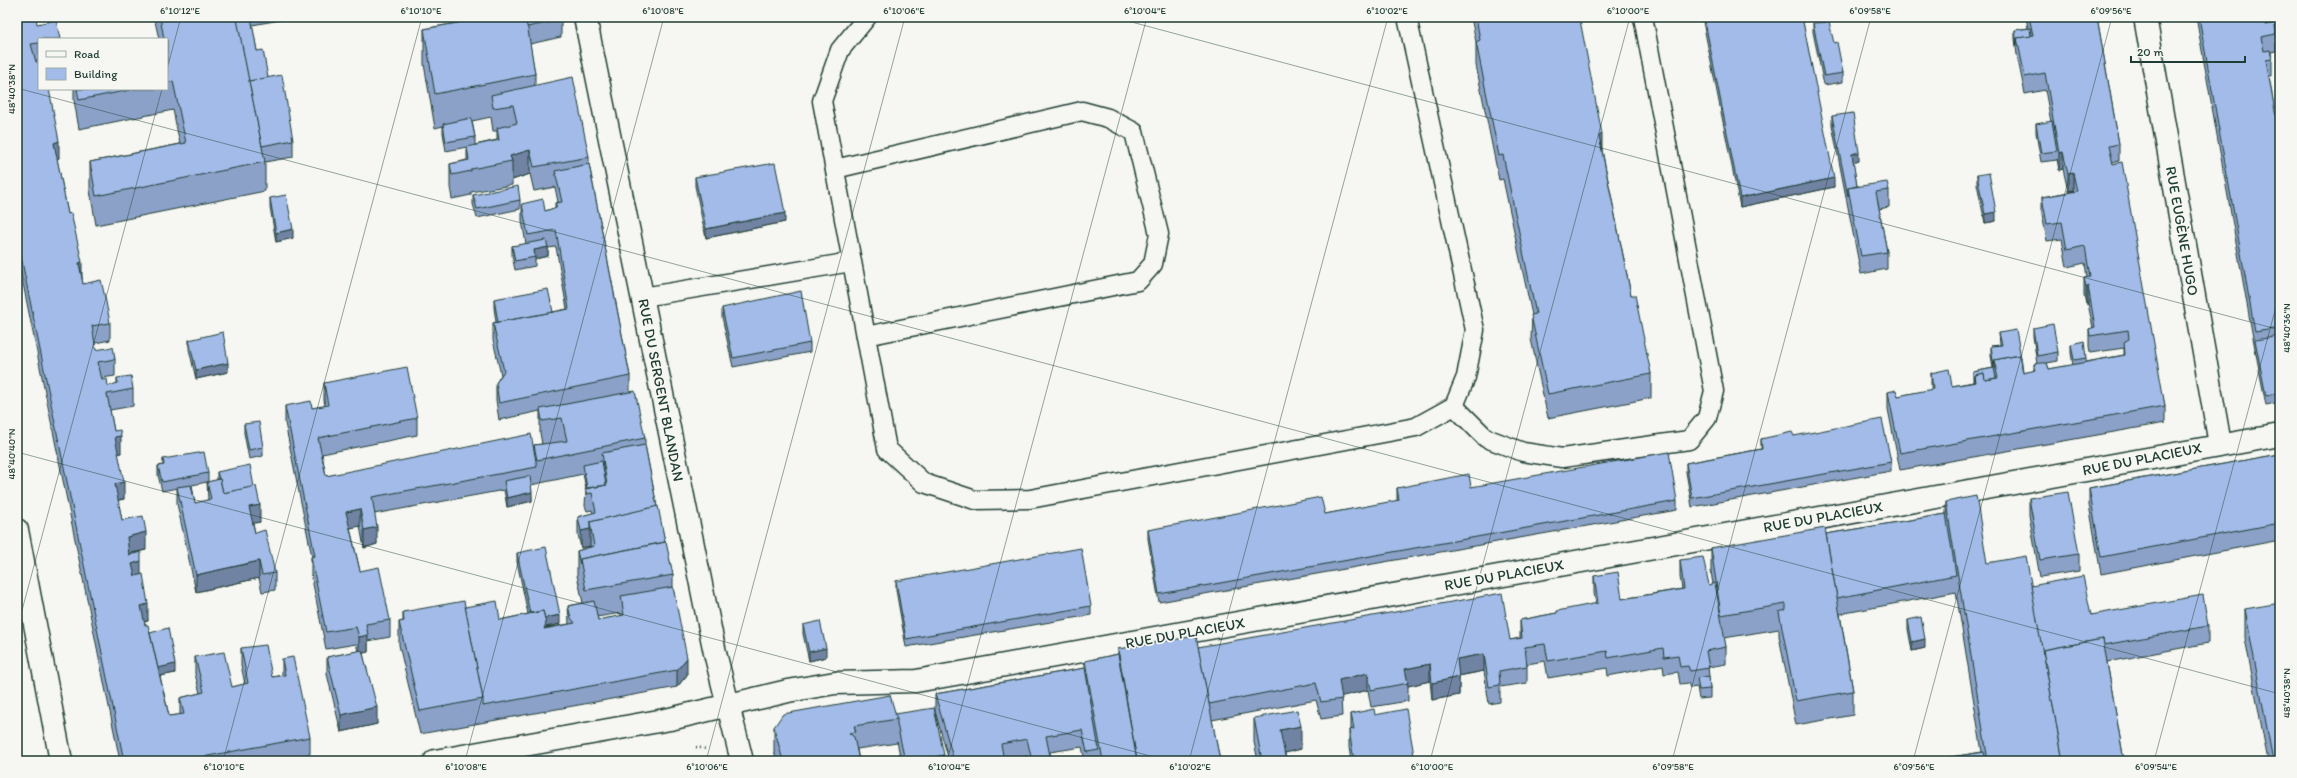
<svg xmlns="http://www.w3.org/2000/svg" width="2297" height="778" font-family="Itim,sans-serif">
<rect width="100%" height="100%" fill="#f6f6f2"/>
<filter id="ink" filterUnits="userSpaceOnUse"><feTurbulence type="fractalNoise" baseFrequency=".025" numOctaves="2"/><feDisplacementMap in="SourceGraphic" scale="8" xChannelSelector="R" yChannelSelector="G"/><feConvolveMatrix kernelMatrix="1 2 1 2 8 2 1 2 1" color-interpolation-filters="sRGB"/></filter>
<g filter="url(#ink)">
<g fill="none" stroke-linecap="round" stroke-linejoin="round">
<g stroke="#1f3d34" stroke-width="21">
<g id="lane">
<path d="M867,17L840,50L822,101L887,449L924,483L975,500L1030,499L1416,427L1454,406L1466,377L1475,330L1407,17"/>
<path d="M835,169L1082,111L1108,118L1134,132L1159,234L1153,264L1138,281L866,336"/>
<path d="M643,297L851,262"/>
<path d="M1454,406L1486,438L1523,452L1562,458L1689,440L1707,418L1714,391L1643,17"/>
</g>
</g>
<g stroke="#1f3d34" stroke-width="25">
<path id="street" d="M2145,17L2220,444"/>
</g>
<g stroke="#1f3d34" stroke-width="25">
<g id="secondary">
<path d="M585,17L715,653L742,761"/>
<path d="M17,530L61,761"/>
<path d="M435,761L670,719L788,691L835,683L916,681L2280,435"/>
</g>
</g>
<path stroke="#1f3d34" stroke-width="2.5" stroke-dasharray="1 3" stroke-linecap="butt" d="M696,747L706,749"/>
<use href="#lane" stroke="#f6f6f2" stroke-width="18"/>
<use href="#street" stroke="#f6f6f2" stroke-width="22"/>
<use href="#secondary" stroke="#f6f6f2" stroke-width="22"/>
</g>
<g fill="#8ba1c8" stroke="#1f3d34" fill-rule="evenodd">
<path d="M17,17L39,39V60L35,61L59,158L57,159L68,214L83,284L110,323V340L95,343L96,350L115,359V376L102,378V380L108,386L117,384V378L133,389V406L110,410L114,431L121,453H118L124,499L118,500L122,520L146,550L129,554V555L141,574L148,621L144,622L145,625L175,673L160,676L169,716L180,715V698L200,693L195,674V657L232,687L245,684L241,665V648L272,677L282,675V659L310,737V754L274,761H120L17,254Z"/>
<path d="M154,17H297L252,25L257,51L293,140V157L265,162V191L96,225L90,191V162L180,144L173,110L79,129L74,100V89H167V39H159Z"/>
<path d="M477,17H560L561,20V37L530,44L535,74V85L589,157V164L630,376V391L645,438V445L657,507L673,575V587L687,675L677,687L420,734L399,645V622L403,621V612L465,607L500,620L528,614L517,562V553L560,624L546,627V628L569,624L568,606L583,603L577,575V551L591,547L590,546L581,548L578,534V517L593,513L592,510L587,511L585,506L586,489L583,474L531,485L532,501L507,507L504,490L374,514L377,544L364,548L360,526L350,528L360,571L390,620V637L368,641V652L363,653L377,724L341,732L327,674V657L358,651L356,644L326,649L311,574V557H312L285,423V406L312,408L325,406L324,400V383L417,418V435L322,454L326,476L534,450V445L542,444L540,433V411L499,420L496,400V383L501,375L493,340V323L496,322L494,308V299L553,312L567,309L556,247L548,248V256L535,259V266L515,270L512,255V246L526,244L522,221V204L545,211L555,208V203L558,202L555,187L534,191L530,174L512,180V185L471,192V195L452,199L450,187V164L467,160V147L446,151L443,133V126L435,128L424,64V29L477,19ZM491,117L493,131H497V140L475,145V137L472,121ZM621,613V616L598,620L597,617Z"/>
<path d="M1471,17H1574L1602,150L1631,295L1651,374V398L1548,418L1531,339L1532,315L1503,179L1499,180L1476,65V42Z"/>
<path d="M1702,17H1802L1834,187L1740,207Z"/>
<path d="M2026,17H2097L2119,144V161L2112,162L2165,406V423L1900,470L1888,409V392L1898,396L1931,390V373L1952,386L1973,382V372L1993,368L1991,355V346L2000,345L1999,333L2022,363L2023,373L2034,371V364H2037L2033,336V328L2058,352V361L2047,363L2049,369L2073,365L2071,353V344L2086,358V362L2124,355V348L2090,353L2089,346V329L2093,328L2088,304H2086L2084,295V278H2087L2085,263L2067,267L2062,239L2047,241L2042,214V197L2074,191L2073,190L2068,191L2063,169L2059,170L2057,159V160L2041,162L2036,133V124L2051,122L2045,90L2025,94L2017,55L2015,39V30L2028,28Z"/>
<path d="M2196,17H2264L2265,25L2280,22V43H2276V51L2271,52L2272,59V76H2269L2276,118L2280,117V402L2266,405L2255,349Z"/>
<path d="M1813,23L1834,43L1843,73V82L1824,85L1813,32Z"/>
<path d="M1832,116L1859,161L1853,163L1857,186L1889,190V207L1879,209L1887,252V269L1861,274L1832,125Z"/>
<path d="M1977,175L1996,221L1985,223L1977,184Z"/>
<path d="M695,177L785,222L706,238L695,186Z"/>
<path d="M473,195L520,200V209L477,218L473,204Z"/>
<path d="M270,198L293,238L276,242L270,207Z"/>
<path d="M722,308L810,343V352L733,367L722,317Z"/>
<path d="M189,340L228,372L196,379L189,349Z"/>
<path d="M244,424L263,447V456L249,459L244,433Z"/>
<path d="M1794,436L1891,462V471L1692,507L1686,472V463L1761,449V439Z"/>
<path d="M2280,454V540L2101,574L2089,505V488Z"/>
<path d="M163,459L208,473V482L217,480V472L260,522L253,523L255,533L275,573V590L262,592L259,578L196,592L177,504V488L162,491L158,475V466L163,465ZM207,482L208,500L195,503L192,485Z"/>
<path d="M1471,487L1677,501V510L1159,602L1148,539V530L1325,514L1397,501V488Z"/>
<path d="M2029,498L2079,554V571L2040,577L2029,515Z"/>
<path d="M1946,502L1987,563L2031,586L2091,615L2208,626V643L2107,662L2124,761H1945V758L1982,752L1956,592L1840,614L1853,691V715L1796,725L1779,636V629L1724,638L1726,647V664L1708,667L1709,676L1710,689V698L1699,699L1697,687L1690,688L1688,683L1680,684L1678,672L1664,674L1663,665L1608,676L1607,668L1548,678L1545,661L1527,664V683L1500,687V702L1489,704L1484,671L1459,676V695L1432,700L1430,681L1408,686V701L1371,707L1368,690L1341,696L1342,716L1321,719L1316,700L1212,720L1220,761H1085L1082,747L1050,752L1051,761H1028L1027,756L1004,761H949L935,711V694L1085,668V661L1118,654V649L1198,647L1510,640L1520,638V620L1557,613L1596,604L1594,593V576L1622,599L1682,589L1680,577V560L1709,585L1713,584L1711,572V548L1826,534L1946,514Z"/>
<path d="M896,581L1091,606V615L906,647L896,590Z"/>
<path d="M2245,609L2280,761H2268L2245,638Z"/>
<path d="M1908,620L1925,648L1912,651L1908,629Z"/>
<path d="M803,625L826,657L809,661L803,634Z"/>
<path d="M895,714L944,761H901L897,741V743L857,749L859,761H777L774,751V727Z"/>
<path d="M1351,714L1375,715L1415,761H1351L1349,747V730H1351Z"/>
<path d="M1254,718L1301,749L1285,753L1286,761H1258L1254,742Z"/>
</g>
<g fill="#7183a2" stroke="#1f3d34">
<path d="M1602,134V158L1599,136Z"/>
<path d="M59,141V158L54,160V143Z"/>
<path d="M530,150V174L512,180V161L510,156Z"/>
<path d="M1859,152V161L1852,163V154Z"/>
<path d="M2063,152V169L2059,170V153Z"/>
<path d="M2073,173V190L2068,191V174Z"/>
<path d="M1834,178V187L1740,207V198Z"/>
<path d="M1996,212V221L1985,223V214Z"/>
<path d="M785,213V222L706,238V229Z"/>
<path d="M293,229V238L276,242V233Z"/>
<path d="M548,247V256L535,259L534,250Z"/>
<path d="M82,262V279L79,263Z"/>
<path d="M2088,286V304H2086V287Z"/>
<path d="M2280,292V309L2277,310V293Z"/>
<path d="M228,363V372L196,379V370Z"/>
<path d="M121,436V453L115,454V437Z"/>
<path d="M124,482V499L115,501V484Z"/>
<path d="M532,492V501L507,507V498Z"/>
<path d="M260,505V522L249,524V507Z"/>
<path d="M360,509V526L346,529V512Z"/>
<path d="M377,527V544L364,548V530Z"/>
<path d="M590,529V546L581,548V531Z"/>
<path d="M146,532V550L127,554V537Z"/>
<path d="M141,561V578L132,581V564Z"/>
<path d="M259,561V578L196,592V575Z"/>
<path d="M148,604V621L141,623V606Z"/>
<path d="M560,615V624L546,627V640L532,621Z"/>
<path d="M368,635V652L359,654V637Z"/>
<path d="M1925,639V648L1912,651V642Z"/>
<path d="M826,648V657L809,661V652Z"/>
<path d="M1484,654V671L1457,676V659Z"/>
<path d="M687,658V675L677,687V670Z"/>
<path d="M175,664V673L155,677V668Z"/>
<path d="M1430,664V681L1408,686L1405,669Z"/>
<path d="M1368,673V690L1339,697V680Z"/>
<path d="M1459,677V695L1432,700V683Z"/>
<path d="M377,707V724L341,732V715Z"/>
<path d="M1301,726V749L1280,754V730Z"/>
<path d="M944,755V761H915Z"/>
</g>
<g fill="#a2bbe8" stroke="#1f3d34">
<path d="M17,17H36L37,24L56,20L60,39H39V43L31,44L36,62H39V89H49L59,141L54,143L68,214L71,213L82,262L79,263L83,284L101,280L106,302L110,323L92,326L96,350L113,347L115,359L98,362L102,380L107,379L108,386L118,383L117,378L131,376L133,389L107,394L114,431L120,430L121,436L115,437L124,482L115,484L122,520L143,516L146,532L127,537L129,555L141,552V561L132,564L135,576L143,574L148,604L141,606L145,625H148L169,716L184,714L180,698L204,692L195,657L224,652L232,687L248,683L241,648L266,645L272,677L285,675L282,659L293,657L310,737L181,761H124L17,237Z"/>
<path d="M160,17H237L265,162L96,196L90,162L186,143L173,81L167,83V39H164Z"/>
<path d="M251,17L257,51L263,50L268,78L249,81L237,19Z"/>
<path d="M478,17H490L478,19Z"/>
<path d="M490,17H526L535,74L435,94L424,29Z"/>
<path d="M526,17H560L561,20L527,27Z"/>
<path d="M1476,17H1574L1575,20H1580L1602,134L1599,136L1631,295H1635L1651,374L1548,394L1531,315L1536,314L1503,155L1499,156L1476,42L1480,40Z"/>
<path d="M1704,17H1802L1834,178L1740,198Z"/>
<path d="M2029,17H2097L2119,144L2109,146L2113,164L2122,162L2165,406L1900,453L1888,392L1896,390L1898,396L1933,389L1931,373L1949,369L1952,386L1976,382L1975,375L1984,373L1985,380L1998,378L1994,360L2019,355L2023,373L2036,370L2034,364L2041,363H2047L2049,369L2125,355L2124,342L2129,339L2128,330L2090,336L2089,329L2095,327L2088,286L2086,287L2084,278L2090,277L2085,246L2067,250L2062,222L2047,224L2042,197L2077,191L2073,173L2068,174L2063,152L2059,153L2045,73L2025,77L2017,38L2033,35Z"/>
<path d="M2199,17H2264L2265,25L2280,22V26H2275L2276,34L2261,37L2264,51L2270,50L2272,59L2266,60L2279,134H2280V292L2277,293L2280,312V328L2255,332Z"/>
<path d="M1829,22L1834,43L1837,42L1843,73L1824,76L1813,23Z"/>
<path d="M2030,28L2031,36L2017,38V46L2015,30Z"/>
<path d="M282,75L293,140L262,146L249,81Z"/>
<path d="M573,77L589,157L534,167L530,150L510,156L512,161L471,169V171L452,175L450,164L469,160L467,147L499,140L497,128L517,123L513,105L493,108L491,95Z"/>
<path d="M77,89H135L79,100Z"/>
<path d="M1853,113L1859,152L1852,154L1857,186L1848,188V196L1832,116Z"/>
<path d="M2280,117V134H2279L2276,118Z"/>
<path d="M471,118L475,137L446,142L443,124Z"/>
<path d="M2052,121L2057,151L2041,153L2036,124Z"/>
<path d="M775,163L785,213L706,229L695,177Z"/>
<path d="M589,164L630,376L499,403L496,383L504,371L493,323L569,309L556,230L528,235L522,204L543,199L545,211L557,207L555,203L562,202L555,171Z"/>
<path d="M1989,173L1996,212L1985,214L1977,175Z"/>
<path d="M1887,182L1889,190L1876,192L1887,252L1861,256L1848,188Z"/>
<path d="M518,186L520,200L477,209L473,195Z"/>
<path d="M286,195L293,229L276,233L270,198Z"/>
<path d="M546,240L548,247L534,250L535,257L515,261L512,246Z"/>
<path d="M548,289L553,312L498,322L494,299Z"/>
<path d="M801,291L810,343L733,358L722,308Z"/>
<path d="M2053,324L2058,352L2037,356L2033,328Z"/>
<path d="M2016,330L2022,363H2021L2019,355L1994,360V368L1991,346L2002,345L1999,333Z"/>
<path d="M223,332L228,363L196,370L189,340Z"/>
<path d="M2280,336V393L2266,396L2255,340Z"/>
<path d="M2084,341L2086,358L2074,360L2071,344Z"/>
<path d="M407,367L417,418L318,438L326,476L531,434L537,467L372,497L377,527L364,530L360,509L346,512L360,571L379,567L390,620L366,624L368,635L359,637L356,627L326,632L311,557L315,556L285,406L311,401L312,408L328,405L324,383Z"/>
<path d="M1994,368L1996,378L1985,380L1984,373L1975,375L1974,382L1973,372Z"/>
<path d="M635,391L645,438L537,460L534,445L567,441L562,418L542,421L540,409Z"/>
<path d="M1882,419L1891,462L1692,498L1686,463L1762,449L1761,439L1792,432L1794,436Z"/>
<path d="M259,422L263,447L249,450L244,424Z"/>
<path d="M645,445L657,507L590,522V529L581,531L578,517L596,512L592,493L587,494L585,489L607,485L602,453Z"/>
<path d="M204,452L208,473L162,482L158,466L164,465L163,459Z"/>
<path d="M1669,452L1677,501L1159,594L1148,530L1321,497L1325,514L1399,500L1397,488L1469,474L1471,487Z"/>
<path d="M2280,454V523L2101,557L2089,488Z"/>
<path d="M602,461L606,485L587,488L583,465Z"/>
<path d="M250,465L254,487L223,493L220,479H219L217,472Z"/>
<path d="M530,476L532,492L507,498L504,481Z"/>
<path d="M220,479L223,493L256,486L260,505L249,507L255,533L265,530L275,573L262,575L259,561L196,575L177,487L191,485L195,503L211,499L207,482Z"/>
<path d="M2068,492L2079,554L2040,560L2029,498Z"/>
<path d="M1976,496L1987,563L2026,556L2063,761H1988L1946,502Z"/>
<path d="M658,506L665,542L580,559V564L577,551L594,546L590,522Z"/>
<path d="M1946,514L1956,575L1837,598L1826,534Z"/>
<path d="M1825,528L1853,691L1796,701L1779,612L1786,610V604L1721,615L1711,548Z"/>
<path d="M666,542L673,575L586,590L580,559Z"/>
<path d="M546,547L560,615L545,618L543,611L530,613L517,553Z"/>
<path d="M1081,548L1091,606L906,639L896,581Z"/>
<path d="M1703,557L1709,585L1715,583L1726,647L1706,651L1709,668L1690,671L1688,666L1680,667L1678,655L1664,657L1663,648L1608,658L1607,651L1548,661L1545,644L1525,647L1527,666L1499,671L1500,685L1489,687L1484,654L1457,659L1459,677L1432,683L1430,664L1405,669L1408,683L1371,690L1368,673L1339,680L1342,699L1321,702L1316,683L1209,704L1198,647L1502,593L1510,640L1522,638L1520,620L1557,613V611L1598,603L1594,576L1618,572L1622,599L1684,589L1680,560Z"/>
<path d="M2083,576L2091,615L2203,595L2208,626L2104,645L2103,639L2043,650V654L2031,586Z"/>
<path d="M673,587L687,658L677,670L483,706V699L465,607L497,601L500,620L543,611L546,623L544,629L575,623L571,618L568,606L594,601L598,620L624,615L621,596Z"/>
<path d="M464,601L483,699L420,711L399,622L404,621L403,612Z"/>
<path d="M2280,603V761H2273L2245,609Z"/>
<path d="M1921,617L1925,639L1912,642L1908,620Z"/>
<path d="M820,621L826,648L809,652L803,625Z"/>
<path d="M168,628L175,664L158,668L150,633Z"/>
<path d="M1196,636L1220,761H1137L1118,649Z"/>
<path d="M2103,639L2124,761H2063L2043,650Z"/>
<path d="M362,650L377,707L341,715L327,657Z"/>
<path d="M1118,654L1137,761H1103L1085,661Z"/>
<path d="M1085,668L1099,750L1087,752L1082,730L1046,736L1051,761H1032L1027,739L1001,744L1004,761H954L935,694Z"/>
<path d="M1709,676L1710,689L1699,690L1697,678Z"/>
<path d="M890,695L897,719L854,726L856,732L849,733L854,737L859,761H783L774,727L783,714Z"/>
<path d="M934,708L944,755L915,761H905L897,724V719L895,714Z"/>
<path d="M1374,709L1375,715L1406,709L1415,761H1354L1349,730L1354,729L1351,714Z"/>
<path d="M1297,710L1301,726L1280,730L1286,761H1262L1254,718Z"/>
<path d="M1984,752L1986,761H1945V758Z"/>
</g>
</g>
<path fill="none" stroke="#1f3d34" stroke-width="1" stroke-opacity="0.45" d="M1113,17L2280,330M167,69L181,17M17,88L2280,694M17,452L1169,761M17,629L162,89M223,761L422,17M465,761L664,17M706,761L905,17M947,761L1147,17M1189,761L1388,17M1430,761L1630,17M1672,761L1871,17M1913,761L2112,17M2154,761L2280,292"/>
<g text-anchor="middle" stroke-width="3.5" stroke-linejoin="round" paint-order="stroke">
<g font-size="15" fill="#1f3d34" stroke="#f6f6f2">
<text transform="translate(2182 231) rotate(80)" y="5">RUE EUGÈNE HUGO</text>
<text transform="translate(661 390) rotate(79)" y="5">RUE DU SERGENT BLANDAN</text>
<text transform="translate(2142 459) rotate(-11)" y="5">RUE DU PLACIEUX</text>
<text transform="translate(1823 517) rotate(-10)" y="5">RUE DU PLACIEUX</text>
<text transform="translate(1504 575) rotate(-10)" y="5">RUE DU PLACIEUX</text>
<text transform="translate(1185 633) rotate(-10)" y="5">RUE DU PLACIEUX</text>
</g>
</g>
<rect width="2297" height="778" fill="none" stroke="#f6f6f2" stroke-width="44"/>
<rect x="38" y="38" width="130" height="52" fill="#f6f6f2" stroke="#a0aca6"/>
<rect x="46" y="51" width="20" height="6" fill="#f6f6f2" stroke="#a0aca6"/>
<text x="74" y="58" font-size="12" fill="#1f3d34">Road</text>
<rect x="46" y="68" width="20" height="12" fill="#a2bbe8" stroke="#a0aca6"/>
<text x="74" y="78" font-size="12" fill="#1f3d34">Building</text>
<path d="M2131 56v6h114v-6" fill="none" stroke="#1f3d34" stroke-width="2"/>
<text x="2137" y="56" font-size="12" fill="#1f3d34" stroke="#f6f6f2" stroke-width="3" paint-order="stroke">20 m</text>
<rect x="22" y="22" width="2253" height="734" fill="none" stroke="#1f3d34" stroke-width="1.5"/>
<g font-size="10" text-anchor="middle" fill="#1f3d34">
<text x="180" y="14">6°10'12"E</text>
<text x="421" y="14">6°10'10"E</text>
<text x="663" y="14">6°10'08"E</text>
<text x="904" y="14">6°10'06"E</text>
<text x="1145" y="14">6°10'04"E</text>
<text x="1387" y="14">6°10'02"E</text>
<text x="1628" y="14">6°10'00"E</text>
<text x="1870" y="14">6°09'58"E</text>
<text x="2111" y="14">6°09'56"E</text>
<text transform="translate(11 89) rotate(-90)" y="4">48°40'38"N</text>
<text transform="translate(2286 328) rotate(-90)" y="4">48°40'36"N</text>
<text transform="translate(11 454) rotate(-90)" y="4">48°40'40"N</text>
<text transform="translate(2286 693) rotate(-90)" y="4">48°40'38"N</text>
<text x="224" y="770">6°10'10"E</text>
<text x="466" y="770">6°10'08"E</text>
<text x="707" y="770">6°10'06"E</text>
<text x="949" y="770">6°10'04"E</text>
<text x="1190" y="770">6°10'02"E</text>
<text x="1432" y="770">6°10'00"E</text>
<text x="1673" y="770">6°09'58"E</text>
<text x="1914" y="770">6°09'56"E</text>
<text x="2156" y="770">6°09'54"E</text>
</g>
</svg>
